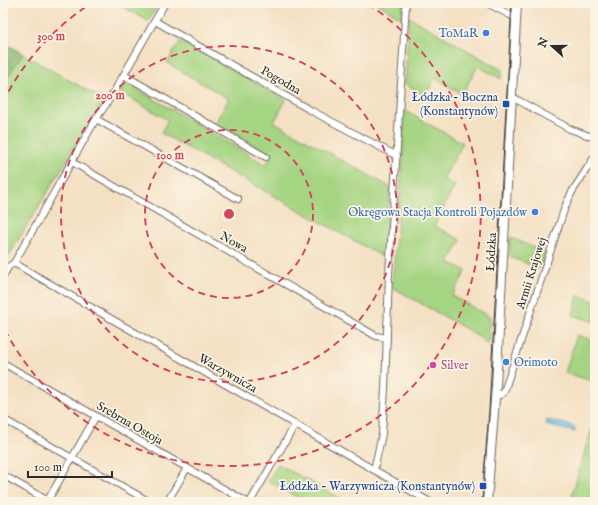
<svg xmlns="http://www.w3.org/2000/svg" width="598" height="505" font-family="'IM FELL English',serif">
<rect width="100%" height="100%" fill="#fcf5e5"/>
<filter id="ink" filterUnits="userSpaceOnUse"><feTurbulence type="fractalNoise" baseFrequency=".025" numOctaves="2"/><feDisplacementMap in="SourceGraphic" scale="8" xChannelSelector="R" yChannelSelector="G"/><feConvolveMatrix kernelMatrix="1 2 1 2 8 2 1 2 1" color-interpolation-filters="sRGB"/></filter>
<filter id="wash" filterUnits="userSpaceOnUse"><feTurbulence type="fractalNoise" baseFrequency=".012" numOctaves="4" result="noise"/><feDisplacementMap in="SourceGraphic" scale="16" xChannelSelector="R" yChannelSelector="G"/><feGaussianBlur stdDeviation="0.9" result="paint"/><feColorMatrix in="noise" values="0 0 0 0 0 0 0 0 0 0 0 0 0 0 0 0 0 1.4 0 .05"/><feComposite in="paint" operator="in"/></filter>
<g filter="url(#wash)">
<rect width="100%" height="100%" fill="#f4e0c3"/>
<g fill="#a5d482" stroke="#688056">
<path d="M116,3H159L148,21Z"/>
<path d="M377,3H403L402,18H401Z"/>
<path d="M409,17L502,70L501,79L478,66L462,94L435,78L425,96L405,84Z"/>
<path d="M180,41L286,100L274,122L390,187L385,258L161,133L168,120L118,91L125,82L266,165L272,155L215,123L229,99L167,63Z"/>
<path d="M23,54L104,100L4,263L3,262V83Z"/>
<path d="M403,110L463,143L443,179L455,185L434,226L461,240L449,262L466,271L452,296L490,317L488,345L477,335L392,287L403,157Z"/>
<path d="M510,237L545,253L540,268L509,257Z"/>
<path d="M578,296L595,301V322L573,315Z"/>
<path d="M577,335L595,341V382L565,373Z"/>
<path d="M595,420V502H570L586,447Z"/>
<path d="M278,464L347,502H306L268,481Z"/>
</g>
<path fill="#84b670" stroke="#58704e" d="M3,42L23,54L3,83Z"/>
<path fill="#6ec1ea" stroke="#4c768a" d="M547,420L570,425L575,429V432L546,425Z"/>
</g>
<g filter="url(#ink)">
<g fill="none" stroke-linecap="round" stroke-linejoin="round">
<g stroke="#716a60" stroke-width="8">
<g id="minor">
<path d="M487,3L516,18"/>
<path d="M155,21L310,110L397,156"/>
<path d="M124,75L266,157"/>
<path d="M512,97L570,129L595,138"/>
<path d="M96,119L238,199"/>
<path d="M72,162L376,336L387,338"/>
<path d="M14,263L430,502"/>
<path d="M3,277L8,267L14,263L96,119L111,97L165,3"/>
<path d="M3,363L247,502"/>
<path d="M495,395H500L504,392L565,207L572,192L595,156"/>
<path d="M3,419L150,502"/>
<path d="M374,470L382,434L385,390L389,274L406,3"/>
<path d="M3,475L50,502"/>
<path d="M48,500L96,416"/>
<path d="M167,502L187,468"/>
<path d="M250,502L295,425"/>
</g>
</g>
<g stroke="#716a60" stroke-width="10">
<path id="secondary" d="M487,502L496,386L517,3"/>
</g>
<use href="#minor" stroke="#fff" stroke-width="6"/>
<use href="#secondary" stroke="#fff" stroke-width="8"/>
<path stroke="#2b2b2b" stroke-width="1" d="M482,502L489,411L512,3"/>
</g>
</g>
<g fill="none" stroke="#d1495b" stroke-width="2" stroke-dasharray="7 5">
<circle cx="229" cy="214" r="84"/>
<circle cx="229" cy="214" r="168"/>
<path d="M3 102A252 252 0 0 1 90 4M368 4A252 252 0 1 1 3 326"/>
</g>
<g fill="#3f7fe0" stroke="#fcf5e5" stroke-width="1.5">
<circle cx="486" cy="33" r="4"/>
<circle cx="535" cy="212" r="4"/>
<circle cx="506" cy="362" r="4"/>
</g>
<g fill="#1a4fb4" stroke="#fcf5e5" stroke-width="1.5">
<rect x="502" y="100" width="8" height="8" rx="2"/>
<rect x="479" y="482" width="8" height="8" rx="2"/>
</g>
<circle fill="#d1479c" stroke="#fcf5e5" stroke-width="1.5" cx="433" cy="365" r="4"/>
<g text-anchor="middle" stroke-width="3.5" stroke-linejoin="round" paint-order="stroke">
<g font-size="12" fill="#366cbe" stroke="#fcf5e5" text-anchor="end">
<text x="478" y="37">ToMaR</text>
<text x="527" y="216">Okręgowa Stacja Kontroli Pojazdów</text>
<text x="514" y="366" text-anchor="start">Orimoto</text>
</g>
<g font-size="12" fill="#2b2b2b" stroke="#fcf5e5">
<text transform="translate(281 80) rotate(30)" y="4">Pogodna</text>
<text transform="translate(234 242) rotate(30)" y="4">Nowa</text>
<text transform="translate(491 252) rotate(-87)" y="4">Łódzka</text>
<text transform="translate(531 273) rotate(-72)" y="4">Armii Krajowej</text>
<text transform="translate(228 373) rotate(30)" y="4">Warzywnicza</text>
<text transform="translate(130 423) rotate(30)" y="4">Srebrna Ostoja</text>
</g>
<g font-size="12" fill="#164399" stroke="#fcf5e5" text-anchor="end">
<text x="498" y="101">Łódzka - Boczna<tspan x="498" dy="14">(Konstantynów)</tspan></text>
<text x="475" y="490">Łódzka - Warzywnicza (Konstantynów)</text>
</g>
<g font-size="12" fill="#b23c85" stroke="#fcf5e5" text-anchor="start">
<text x="441" y="369">Silver</text>
</g>
</g>
<circle cx="229" cy="214" r="6" fill="#d1495b" stroke="#fcf5e5" stroke-width="2"/>
<g font-size="12" text-anchor="middle" font-weight="bold" fill="#d1495b" stroke="#fcf5e5" stroke-width="3.5" stroke-linejoin="round" paint-order="stroke">
<text x="51" y="40">300 m</text>
<text x="110" y="99">200 m</text>
<text x="170" y="159">100 m</text>
</g>
<rect width="598" height="505" fill="none" stroke="#fcf5e5" stroke-width="16"/>
<g transform="translate(552 46) rotate(291)" stroke="#fcf5e5" stroke-width="3" paint-order="stroke">
<path d="M0-3L7 15L0 10L-7 15Z" fill="#2b2b2b"/>
<text y="-6" font-size="11" font-weight="bold" text-anchor="middle" fill="#2b2b2b">N</text>
</g>
<path d="M28 471v6h84v-6" fill="none" stroke="#2b2b2b" stroke-width="2"/>
<text x="34" y="471" font-size="12" fill="#2b2b2b" stroke="#fcf5e5" stroke-width="3" paint-order="stroke">100 m</text>
</svg>
